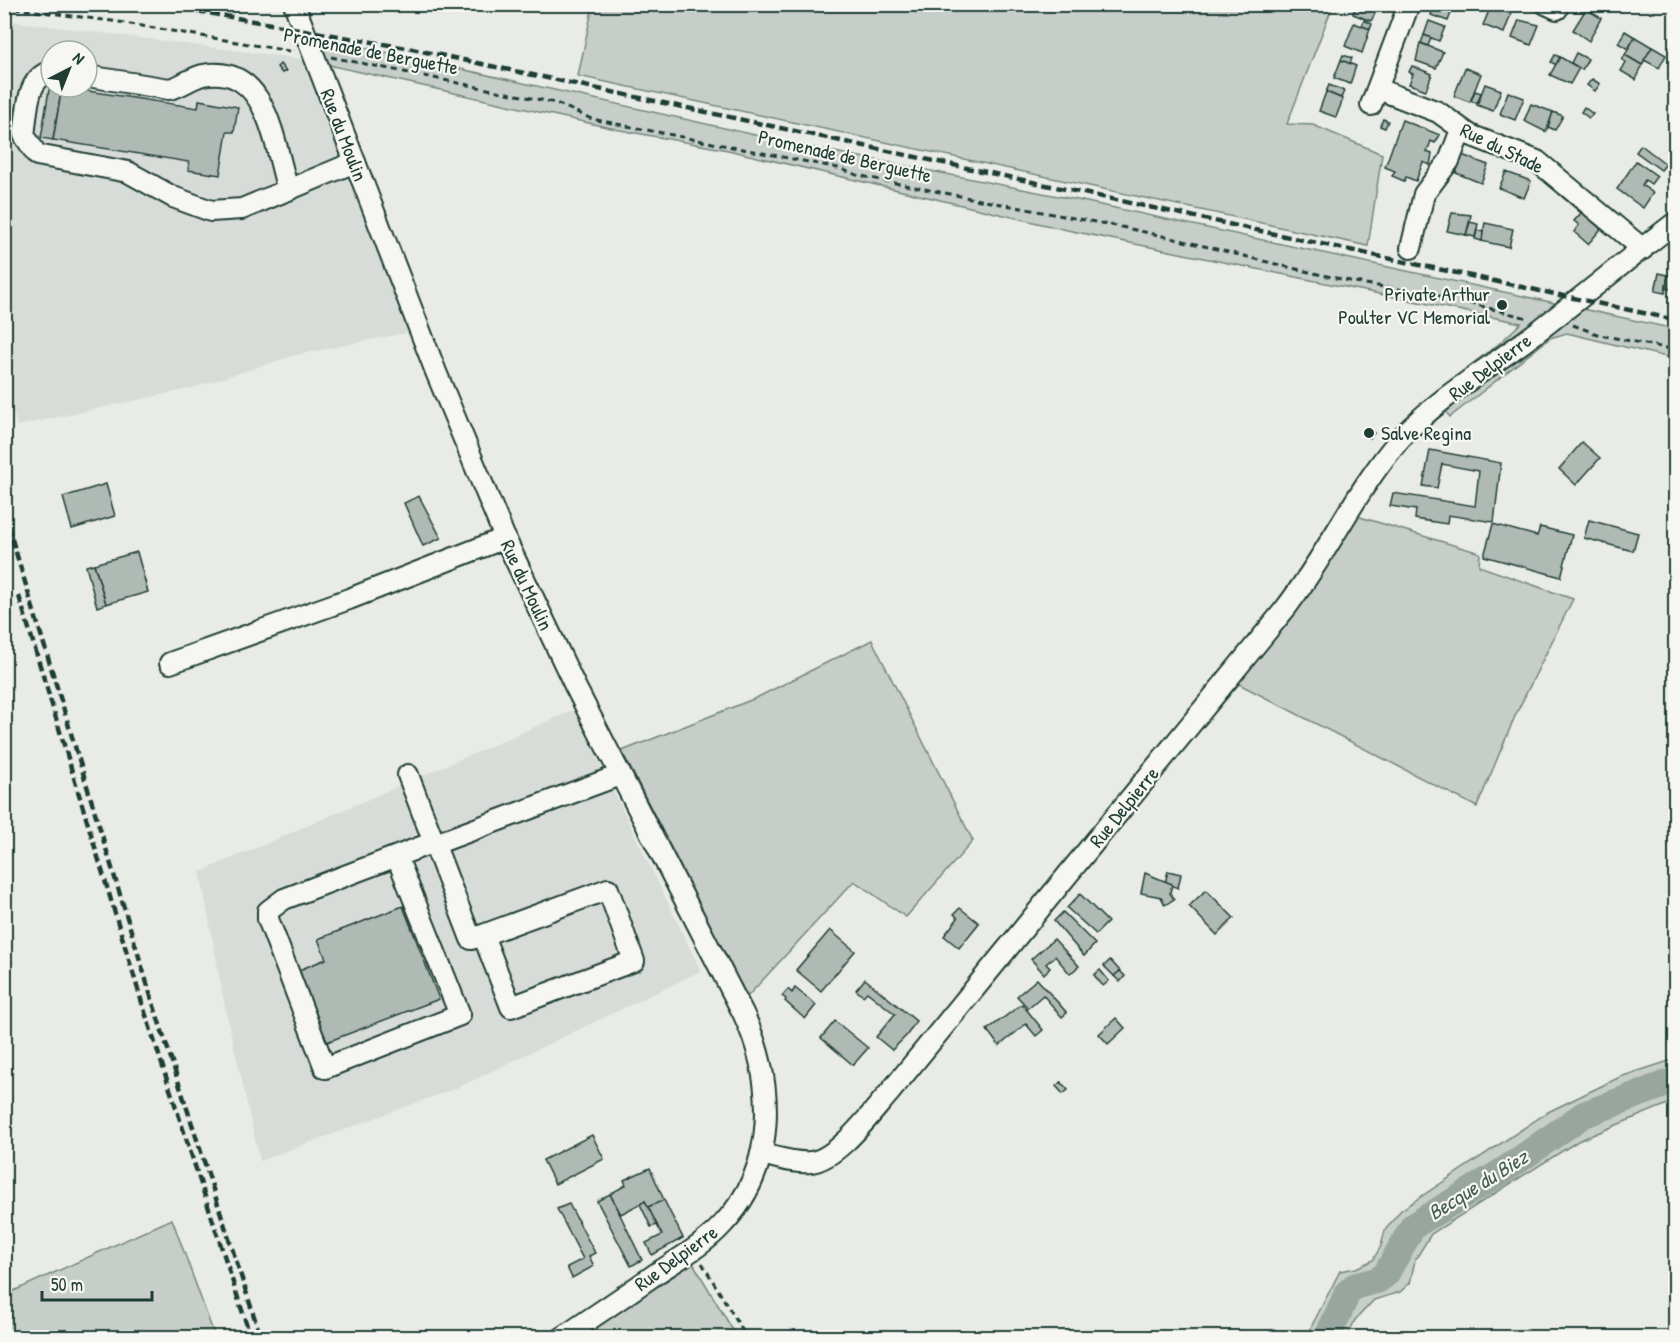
<svg xmlns="http://www.w3.org/2000/svg" width="1680" height="1342" font-family="'Patrick Hand',sans-serif">
<rect width="100%" height="100%" fill="#e9ebe7"/>
<filter id="ink" filterUnits="userSpaceOnUse"><feTurbulence type="fractalNoise" baseFrequency=".0167" numOctaves="2"/><feDisplacementMap in="SourceGraphic" scale="12" xChannelSelector="R" yChannelSelector="G"/><feConvolveMatrix kernelMatrix="1 2 1 2 8 2 1 2 1" color-interpolation-filters="sRGB"/></filter>
<g filter="url(#ink)">
<g fill="#d8dcd8" fill-rule="evenodd">
<path d="M4,20L302,59L410,332L296,355L189,389L17,426L4,377ZM51,51H87V87H51Z"/>
<path d="M574,710L701,971L459,1087L260,1161L225,1007L200,872Z"/>
</g>
<g fill="#c7cec9" stroke="#73867e" stroke-width="1.5">
<path d="M593,5H1333L1287,124L1313,125L1382,154L1368,246L578,76Z"/>
<path d="M318,37L804,146L1073,199L1675,329V359L1567,333L1550,338L1450,417L1431,395L1501,342L1521,323L1067,230L728,150L620,130L329,65Z"/>
<path d="M1341,502L1360,517L1480,553L1479,566L1573,599L1516,714L1477,807L1239,684L1136,805L1289,591Z"/>
<path d="M872,640L973,841L906,917L854,881L747,997L622,751L756,698Z"/>
<path d="M1675,1059V1101L1578,1141L1431,1234L1415,1260L1410,1283L1400,1292L1374,1300L1355,1320L1347,1337H1306L1340,1271L1356,1268L1373,1260L1381,1246L1385,1230L1401,1210L1548,1112L1620,1077Z"/>
<path d="M172,1219L215,1337H5V1295Z"/>
<path d="M693,1263L737,1337H581Z"/>
</g>
<g fill="none" stroke-linecap="round" stroke-linejoin="round">
<path stroke="#99a6a0" stroke-width="27" d="M1327,1338L1348,1292L1355,1286L1378,1280L1386,1274L1413,1226L1503,1171L1583,1115L1676,1080"/>
</g>
<g fill="#b0bab5" stroke="#1f3d34" stroke-width="1.5">
<path d="M1356,4H1380L1371,21L1353,14Z"/>
<path d="M1435,4L1454,5L1448,21L1431,15Z"/>
<path d="M1491,6L1511,14L1504,33L1483,25Z"/>
<path d="M1586,9L1601,18L1589,41L1573,30Z"/>
<path d="M1364,20L1372,24L1370,29L1362,26Z"/>
<path d="M1519,20L1539,25L1531,45L1512,38Z"/>
<path d="M1429,21L1445,27L1439,41L1424,35Z"/>
<path d="M1354,23L1370,29L1362,53L1345,46Z"/>
<path d="M1625,31L1635,37L1628,49L1618,43Z"/>
<path d="M1424,35L1431,38L1428,46L1421,43Z"/>
<path d="M1635,37L1652,47L1642,65L1625,55Z"/>
<path d="M1420,43L1443,52L1436,68L1416,61Z"/>
<path d="M1652,47L1666,55L1659,68L1644,60Z"/>
<path d="M1576,53L1588,59L1582,70L1571,63Z"/>
<path d="M1343,55L1352,58L1350,64L1341,60Z"/>
<path d="M1555,55L1560,57L1556,65L1551,62Z"/>
<path d="M1625,55L1642,65L1636,80L1621,71L1626,62L1622,60Z"/>
<path d="M1560,57L1579,68L1570,84L1550,75Z"/>
<path d="M1341,60L1356,66L1350,84L1334,78Z"/>
<path d="M280,64L286,71L282,73L277,67Z"/>
<path d="M1412,66L1432,74L1426,90L1409,84L1413,74L1409,72Z"/>
<path d="M1465,68L1481,74L1470,102L1454,96Z"/>
<path d="M1592,79L1600,84L1595,91L1587,85Z"/>
<path d="M50,84L51,87H62L53,140L41,138Z"/>
<path d="M1485,84L1501,90L1493,111L1477,105Z"/>
<path d="M1329,85L1344,91L1341,98L1326,92Z"/>
<path d="M62,87L198,108L199,100L238,107L234,132H227L220,175L188,170L189,162L53,140Z"/>
<path d="M1475,91L1481,93L1477,103L1471,101Z"/>
<path d="M1326,92L1343,99L1336,117L1319,111Z"/>
<path d="M1508,92L1524,98L1515,120L1500,114Z"/>
<path d="M1531,104L1553,112L1546,132L1524,121Z"/>
<path d="M1584,107L1593,114L1589,118L1581,112Z"/>
<path d="M1553,112L1563,116L1555,130L1548,127Z"/>
<path d="M1383,119L1388,121L1385,128L1380,126Z"/>
<path d="M1402,120L1440,135L1435,143L1431,141L1427,152L1432,154L1430,165L1423,162L1416,181L1406,177L1404,181L1392,176L1395,171L1385,167Z"/>
<path d="M1641,145L1666,164L1661,170L1636,152Z"/>
<path d="M1462,155L1488,165L1481,183L1456,173Z"/>
<path d="M1676,159V173L1669,168Z"/>
<path d="M1636,161L1657,176L1651,184L1645,180L1642,185L1653,193L1643,208L1617,189Z"/>
<path d="M1506,172L1531,181L1524,198L1499,188Z"/>
<path d="M1563,189L1597,217L1593,222L1601,229L1588,244L1574,232L1579,225L1574,221L1581,213L1559,194Z"/>
<path d="M1452,213L1471,215L1466,235L1447,231Z"/>
<path d="M1470,222L1478,224L1475,237L1466,235Z"/>
<path d="M1485,223L1513,229L1509,247L1481,241Z"/>
<path d="M1477,230L1483,232L1482,241L1475,239Z"/>
<path d="M1659,273L1668,275L1665,293L1655,291Z"/>
<path d="M1668,275L1676,277V291L1666,288Z"/>
<path d="M1368,428L1374,433L1370,438L1364,433Z"/>
<path d="M1582,442L1600,458L1576,485L1559,469Z"/>
<path d="M1430,450L1501,463L1494,522L1448,515L1447,524L1415,519L1416,510L1390,506L1393,493L1475,506L1479,471L1442,464L1437,488L1423,486Z"/>
<path d="M106,484L115,516L72,529L63,497Z"/>
<path d="M419,496L441,538L423,546L404,503Z"/>
<path d="M1589,520L1638,533L1633,551L1584,538Z"/>
<path d="M1493,524L1537,536L1540,527L1572,535L1561,577L1484,556Z"/>
<path d="M137,552L148,592L106,604L94,564Z"/>
<path d="M94,564L106,604L97,607L86,566Z"/>
<path d="M1168,871L1181,874L1178,888L1165,883Z"/>
<path d="M1145,873L1172,884L1170,893L1174,899L1165,905L1161,897L1141,893Z"/>
<path d="M1206,890L1234,918L1217,935L1189,906Z"/>
<path d="M1080,894L1108,922L1096,934L1067,908Z"/>
<path d="M403,906L439,999L327,1042L299,970L326,959L318,939Z"/>
<path d="M960,908L979,923L959,948L944,936L958,918L954,914Z"/>
<path d="M1063,912L1095,944L1084,956L1054,921Z"/>
<path d="M830,930L855,951L821,991L796,970Z"/>
<path d="M1054,939L1079,966L1070,974L1055,956L1046,964L1050,968L1044,974L1031,959Z"/>
<path d="M1110,960L1120,971L1114,976L1104,966Z"/>
<path d="M1100,970L1109,981L1103,986L1094,975Z"/>
<path d="M1120,971L1125,976L1120,982L1114,976Z"/>
<path d="M865,979L916,1021L907,1035L892,1050L876,1037L895,1014L867,992L863,996L856,990Z"/>
<path d="M1037,979L1067,1013L1062,1017L1043,995L1028,1008L1017,996Z"/>
<path d="M795,988L816,1005L805,1019L785,1001L786,999L782,996L788,989L792,993Z"/>
<path d="M1022,1004L1043,1030L1036,1036L1026,1024L999,1046L987,1030Z"/>
<path d="M1116,1018L1125,1028L1108,1044L1099,1034Z"/>
<path d="M835,1021L868,1048L853,1065L821,1038Z"/>
<path d="M1061,1082L1068,1090L1063,1094L1056,1086Z"/>
<path d="M592,1135L604,1159L555,1184L543,1160Z"/>
<path d="M650,1168L664,1200L648,1207L645,1201L621,1214L610,1194L626,1185L624,1180Z"/>
<path d="M610,1194L642,1260L631,1266L597,1201Z"/>
<path d="M664,1200L683,1238L652,1255L646,1243L662,1235L648,1207Z"/>
<path d="M645,1201L657,1225L651,1227L640,1204Z"/>
<path d="M569,1204L595,1253L589,1256L594,1266L572,1278L567,1267L583,1259L557,1209Z"/>
</g>
<g fill="none" stroke-linecap="round" stroke-linejoin="round">
<g stroke="#1f3d34" stroke-width="24">
<g id="minor">
<path d="M294,4L436,372L505,538L575,686L743,1013C775,1081 778,1166 723,1224C705,1244 680,1258 657,1273C626,1295 594,1316 562,1338"/>
<path d="M1546,4L1557,9"/>
<path d="M51,71C25,79 28,112 24,135L37,155L128,172L173,197L211,211L242,209L355,162"/>
<path d="M87,76L169,89C181,87 190,78 203,75C268,63 274,145 288,190"/>
<path d="M1378,89L1438,112L1470,135L1537,161L1643,249"/>
<path d="M1371,105L1409,4"/>
<path d="M1411,248L1424,194L1449,161L1461,130"/>
<path d="M170,663L349,599L505,538"/>
<path d="M408,775L471,939L483,935L608,889L634,961L511,1007L483,935"/>
<path d="M435,844L620,775"/>
<path d="M397,857L460,1015L325,1068L268,919V911L284,899L434,842"/>
<path d="M761,1154C776,1157 795,1164 811,1162C838,1159 872,1112 890,1092L1285,609C1327,555 1355,491 1400,439C1436,399 1486,370 1529,338C1579,300 1626,260 1676,222"/>
</g>
</g>
<g stroke="#1f3d34" stroke-width="3" stroke-dasharray="6 4.5" stroke-linecap="butt">
<path d="M4,7L119,22L295,52"/>
<path d="M331,57L556,103L592,119L838,168L857,175C942,193 1026,209 1111,225C1189,240 1264,263 1341,279C1371,286 1401,289 1431,294C1463,301 1495,310 1528,318"/>
<path d="M1573,325L1600,335L1676,350"/>
<path d="M702,1263L747,1338"/>
</g>
<use href="#minor" stroke="#f6f6f2" stroke-width="20"/>
<g stroke="#1f3d34" stroke-width="4.5" stroke-dasharray="9 4.5" stroke-linecap="butt">
<path d="M157,4L412,49L1676,320"/>
<path d="M4,513L153,1003L261,1338"/>
<path d="M19,596L143,1006L251,1338"/>
</g>
</g>
</g>
<g fill="#1f3d34" stroke="#f6f6f2" stroke-width="2">
<circle cx="1502" cy="305" r="6"/>
<circle cx="1369" cy="433" r="6"/>
</g>
<g text-anchor="middle" stroke-width="4.5" stroke-linejoin="round" paint-order="stroke">
<g font-size="20" fill="#1f3d34" stroke="#f6f6f2">
<text transform="translate(371 51) rotate(11)" y="7">Promenade de Berguette</text>
<text transform="translate(344 135) rotate(69)" y="7">Rue du Moulin</text>
<text transform="translate(1502 148) rotate(26)" y="7">Rue du Stade</text>
<text transform="translate(845 156) rotate(13)" y="7">Promenade de Berguette</text>
<text transform="translate(1490 367) rotate(-37)" y="7">Rue Delpierre</text>
<text transform="translate(527 585) rotate(65)" y="7">Rue du Moulin</text>
<text transform="translate(1124 807) rotate(-51)" y="7">Rue Delpierre</text>
<text transform="translate(676 1258) rotate(-36)" y="7">Rue Delpierre</text>
</g>
<g font-size="20" fill="#1f3d34" stroke="#f6f6f2" text-anchor="end">
<text x="1490" y="301">Private Arthur<tspan x="1490" dy="23">Poulter VC Memorial</tspan></text>
<text x="1381" y="440" text-anchor="start">Salve Regina</text>
</g>
<g font-size="21" font-style="italic" fill="#445c54" stroke="#f6f6f2">
<text transform="translate(1478 1185) rotate(-32)" y="7">Becque du Biez</text>
</g>
</g>
<rect width="1680" height="1342" fill="none" stroke="#f6f6f2" stroke-width="24"/>
<rect x="12" y="12" width="1656" height="1318" fill="none" stroke="#1f3d34" stroke-width="2" filter="url(#ink)"/>
<g transform="translate(69 69) rotate(42)"><circle r="28" fill="#f6f6f2" stroke="#a0aca6" stroke-width="1.5"/>
<path d="M0-4.5L10 22L0 15L-10 22Z" fill="#1f3d34"/>
<text y="-9" font-size="16" font-weight="bold" text-anchor="middle" fill="#1f3d34">N</text>
</g>
<path d="M42 1291v9h110v-9" fill="none" stroke="#1f3d34" stroke-width="3"/>
<text x="51" y="1291" font-size="18" fill="#1f3d34" stroke="#f6f6f2" stroke-width="4.5" paint-order="stroke">50 m</text>
</svg>
